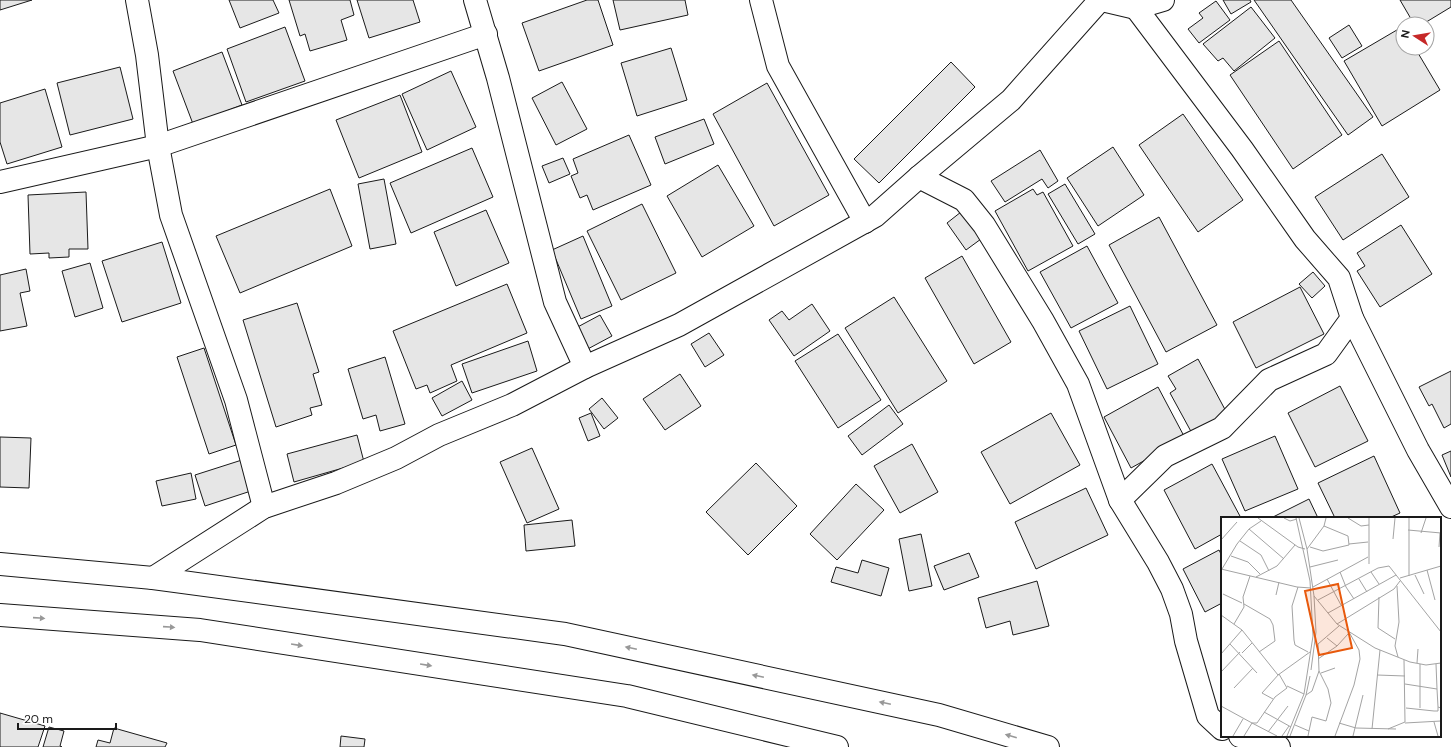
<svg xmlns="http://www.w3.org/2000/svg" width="1451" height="747" font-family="'DM Sans',sans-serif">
<rect width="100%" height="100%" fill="#fff"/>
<g fill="#e6e6e6" stroke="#1a1a1a">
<path d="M0,0H32L0,10Z"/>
<path d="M229,0H273L279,13L240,28Z"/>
<path d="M289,0H350L354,15L341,20L347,40L310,51L305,34L300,36Z"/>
<path d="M357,0H413L420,22L369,38Z"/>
<path d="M587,0H598L613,45L539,71L522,23Z"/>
<path d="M613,0H685L688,15L620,30Z"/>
<path d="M1223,0H1250L1251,2L1231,14Z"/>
<path d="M1254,0H1291L1373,117L1348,135Z"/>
<path d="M1400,0H1451V7L1423,24H1414Z"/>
<path d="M1216,1L1230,20L1199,43L1188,29L1203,18L1199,13Z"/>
<path d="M1251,7L1275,38L1234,71L1223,58L1218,61L1203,44Z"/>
<path d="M1349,25L1362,46L1342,58L1329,38Z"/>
<path d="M285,27L305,81L246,102L227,49Z"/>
<path d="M1402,27L1403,48H1415L1440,90L1382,126L1344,61Z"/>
<path d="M1279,41L1342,135L1293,169L1230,75Z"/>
<path d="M671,48L687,100L637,116L621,63Z"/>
<path d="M222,52L242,105L193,124L173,71Z"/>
<path d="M951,62L975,87L879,183L854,159Z"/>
<path d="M120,67L133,119L70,135L57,83Z"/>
<path d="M451,71L476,127L427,150L402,94Z"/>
<path d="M562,82L587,129L556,145L532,98Z"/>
<path d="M767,83L829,195L774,226L713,114Z"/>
<path d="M45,89L62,147L7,164L0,142V103Z"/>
<path d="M400,95L422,152L359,178L336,120Z"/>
<path d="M1183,114L1243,200L1198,232L1139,145Z"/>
<path d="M704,119L714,144L665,164L655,137Z"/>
<path d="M629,135L651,185L593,210L587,195L580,198L571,176L578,173L573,159Z"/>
<path d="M1113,147L1144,195L1098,226L1067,178Z"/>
<path d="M472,148L493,197L411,233L390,183Z"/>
<path d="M1040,150L1058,181L1048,188L1042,179L1005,202L991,181Z"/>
<path d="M1382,154L1409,197L1343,240L1315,197Z"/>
<path d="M563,158L570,174L549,183L542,166Z"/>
<path d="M718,165L754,226L702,257L667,196Z"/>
<path d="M384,179L396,244L370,249L358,184Z"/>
<path d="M1065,184L1095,234L1078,244L1048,194Z"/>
<path d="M330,189L352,246L240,293L216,236Z"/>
<path d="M1033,189L1037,195L1043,192L1073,246L1028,271L995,211Z"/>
<path d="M86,192L88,249H69V257L49,258V253L30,254L28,195Z"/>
<path d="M642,204L676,273L621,300L587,231Z"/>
<path d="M486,210L509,263L456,286L434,232Z"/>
<path d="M961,212L981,239L966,250L947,223Z"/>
<path d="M1159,217L1217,325L1166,352L1109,245Z"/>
<path d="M1401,225L1432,274L1380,307L1357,271L1365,266L1357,253Z"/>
<path d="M583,236L612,306L581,319L552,250Z"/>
<path d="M162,242L181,303L122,322L102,261Z"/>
<path d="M1087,246L1118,303L1071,328L1040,272Z"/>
<path d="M962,256L1011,342L974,364L925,278Z"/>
<path d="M90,263L103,308L75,317L62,271Z"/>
<path d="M26,269L30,291L20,293L27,326L0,331V275Z"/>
<path d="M1313,272L1325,286L1312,298L1299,284Z"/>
<path d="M507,284L527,333L451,365L457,381L430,393L427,385L416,389L393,331Z"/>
<path d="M1300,287L1324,334L1256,368L1233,322Z"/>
<path d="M894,297L947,381L898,413L845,328Z"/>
<path d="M297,303L319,372L313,374L322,405L310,408L312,415L276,427L243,320Z"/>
<path d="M812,304L830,331L794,356L769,320L782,311L789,320Z"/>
<path d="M1130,306L1158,364L1107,389L1079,331Z"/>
<path d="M600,315L612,336L584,351L572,330Z"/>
<path d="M709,333L724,355L705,367L691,344Z"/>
<path d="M838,334L881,400L838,428L795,361Z"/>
<path d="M528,341L537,371L472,393L462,364Z"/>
<path d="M204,348L236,445L209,454L177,357Z"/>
<path d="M385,357L405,424L380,431L376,415L363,419L348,369Z"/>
<path d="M1198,359L1229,417L1194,437L1170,393L1176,389L1168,376Z"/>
<path d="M1451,371V424L1444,428L1432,404L1429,406L1419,387Z"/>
<path d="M680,374L701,406L665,430L643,399Z"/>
<path d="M462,381L472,400L442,416L432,398Z"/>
<path d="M1340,386L1368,441L1315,467L1288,413Z"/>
<path d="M1158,387L1185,438L1131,468L1104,417Z"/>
<path d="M602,398L618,418L604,429L589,409Z"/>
<path d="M889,405L903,424L862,455L848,436Z"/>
<path d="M591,413L600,436L588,441L579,418Z"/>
<path d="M1051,413L1080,465L1010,504L981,452Z"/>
<path d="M357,435L364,462L294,482L287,454Z"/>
<path d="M1275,436L1298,489L1245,511L1222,459Z"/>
<path d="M0,437L31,438L29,488L0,487Z"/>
<path d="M912,444L938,492L900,513L874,466Z"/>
<path d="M532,448L559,509L527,523L500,462Z"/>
<path d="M1451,451V477L1442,455Z"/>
<path d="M1374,456L1400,513L1389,518H1335L1318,483Z"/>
<path d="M245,459L254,490L205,506L195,475Z"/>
<path d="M756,463L797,506L748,555L706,512Z"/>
<path d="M1212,464L1241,518H1222V534L1195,549L1164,490Z"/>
<path d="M191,473L196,499L162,506L156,481Z"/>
<path d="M856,484L884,510L837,560L810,534Z"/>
<path d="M1086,488L1108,535L1036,569L1015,522Z"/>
<path d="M1309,499L1318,518H1271Z"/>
<path d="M572,520L575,546L526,551L524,525Z"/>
<path d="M921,534L932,586L909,591L899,539Z"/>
<path d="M1219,550L1222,556V603L1205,612L1183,569Z"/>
<path d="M969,553L979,577L944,590L934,566Z"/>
<path d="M862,560L889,568L881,596L831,582L836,567L858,573Z"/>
<path d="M1037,581L1049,626L1013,635L1010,621L986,628L978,598Z"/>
<path d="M0,713L45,726L38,747H0Z"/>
<path d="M49,727L64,731L60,746L62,747H43Z"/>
<path d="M114,728L167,743L165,747H96L98,740L110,743Z"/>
<path d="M341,736L365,739L364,747H340Z"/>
</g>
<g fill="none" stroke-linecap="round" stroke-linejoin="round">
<g stroke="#1a1a1a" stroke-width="24">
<g id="street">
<path d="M137,0L147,55L158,146L171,215L236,400L264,507"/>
<path d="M475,0L498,78L555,302L585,367"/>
<path d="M761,0L778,66L865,222"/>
<path d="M1102,0L1136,8L1163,0"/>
<path d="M919,177L964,200L984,225L1043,321L1078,384L1120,500L1158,562L1172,589L1181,614L1186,641L1208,716L1222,729"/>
<path d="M0,182L158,146L486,34"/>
<path d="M1352,318L1418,450L1451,507"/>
<path d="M1120,500L1165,456L1222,428L1269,380L1326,354L1352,318L1339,278L1305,239L1242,149L1136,8"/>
<path d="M153,578L264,507L336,483L396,458L439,435L512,405L585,367L679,325L875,216L919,177L1011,100L1100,0"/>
<path d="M1240,736L1270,746L1279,747"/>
</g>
</g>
<g stroke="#1a1a1a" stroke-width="24">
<g id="secondary">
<path d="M0,564L153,578L565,634L939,715L1048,747"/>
<path d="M0,615L200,630L627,696L837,747"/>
</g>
</g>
<use href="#street" stroke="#fff" stroke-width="22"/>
<use href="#secondary" stroke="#fff" stroke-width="22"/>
</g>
<defs><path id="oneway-solid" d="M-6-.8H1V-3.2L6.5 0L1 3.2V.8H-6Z"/></defs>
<g fill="#989898">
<use href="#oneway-solid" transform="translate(39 618) rotate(4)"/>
<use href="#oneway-solid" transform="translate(169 627) rotate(4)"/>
<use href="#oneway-solid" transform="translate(297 645) rotate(9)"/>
<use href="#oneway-solid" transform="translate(631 648) rotate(-168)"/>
<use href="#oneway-solid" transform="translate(426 665) rotate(9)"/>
<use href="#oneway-solid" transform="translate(758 676) rotate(-168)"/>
<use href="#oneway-solid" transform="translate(885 703) rotate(-168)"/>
<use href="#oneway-solid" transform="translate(1011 736) rotate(-164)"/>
</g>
<g transform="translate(1221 517)">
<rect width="220" height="220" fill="#fff"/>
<path fill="none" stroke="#a3a3a3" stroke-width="1" d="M37,1L77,30L84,32M63,1L69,4L76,2M78,1L86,32L93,79L95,115L90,153M127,1L140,9L148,8M188,1V59M28,12L63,42M187,13L220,16M200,16L205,1M172,22L174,1M0,23L16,5M19,24L40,38L48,54M128,27L147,25M89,30L102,34L128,28L127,19L103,9M218,30L219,16M86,32L103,9L105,1M10,39L27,45L39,57M148,47V1M89,50L117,43M0,52L76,70L90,71M1,52L16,27L28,12L40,4M206,53L214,83M119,55L125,70L133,82M150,55L158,67M194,58L203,77M35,60L56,49L74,28M179,61L220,49M106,62L120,88M138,62L146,75M176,69L178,105L174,129L177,140M77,70L71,89L73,123L74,128L87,135M92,70L147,40M2,77L21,86M55,78L58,65M93,79L116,107L154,131L189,145L205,148L220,146M158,80L157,111L174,122M97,83L157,51L168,49L220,115M23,87L49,102L52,108L54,124L38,135M107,96L175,58M0,98L21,113L57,158L89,135M13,107L23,90L22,80L29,59M116,107L173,72L179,64M106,121L116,129L127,117M9,127L36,156M21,136L31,126M0,137L21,113M97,142L116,129M196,146L197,132M199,147V191M0,155L19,135M100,156L114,151M156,158L184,159M184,167L216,172L215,147M66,169L83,177M13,171L32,151M216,172L217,190M85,178L91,174L98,154M52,182L41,176L58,157L66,171L54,180L36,206H31L56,219M0,189L31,206L23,219M185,191L213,194H217V190L220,191M43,195L70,210M213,205L217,219M118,206L135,211L175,212M184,206L220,204M74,208L88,214L87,219M151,212L159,133M167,212L184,205L183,143M88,214L91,200L105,204L110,186L107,172L98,154L97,127L118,109M47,215L67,189M12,219L22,202M61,219L68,209M66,219L83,177L92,119L89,64L75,1M69,219L85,178L89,159M114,219L133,168L139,142L138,133L128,115M132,219L142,178"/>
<path fill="#e8590c" fill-opacity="0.15" stroke="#e8590c" stroke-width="2" d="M117,67L131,131L98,138L84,74Z"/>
<rect width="220" height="220" fill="none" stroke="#1a1a1a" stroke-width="2"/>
</g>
<g transform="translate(1415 36) rotate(282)"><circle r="19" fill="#ffffff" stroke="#a3a3a3"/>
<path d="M0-3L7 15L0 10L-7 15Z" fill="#c62828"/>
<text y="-6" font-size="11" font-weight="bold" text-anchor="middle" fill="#1a1a1a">N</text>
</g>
<path d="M18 723v6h98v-6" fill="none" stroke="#1a1a1a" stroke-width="2"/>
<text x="24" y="723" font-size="12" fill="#1a1a1a" stroke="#ffffff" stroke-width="3" paint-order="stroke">20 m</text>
</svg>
